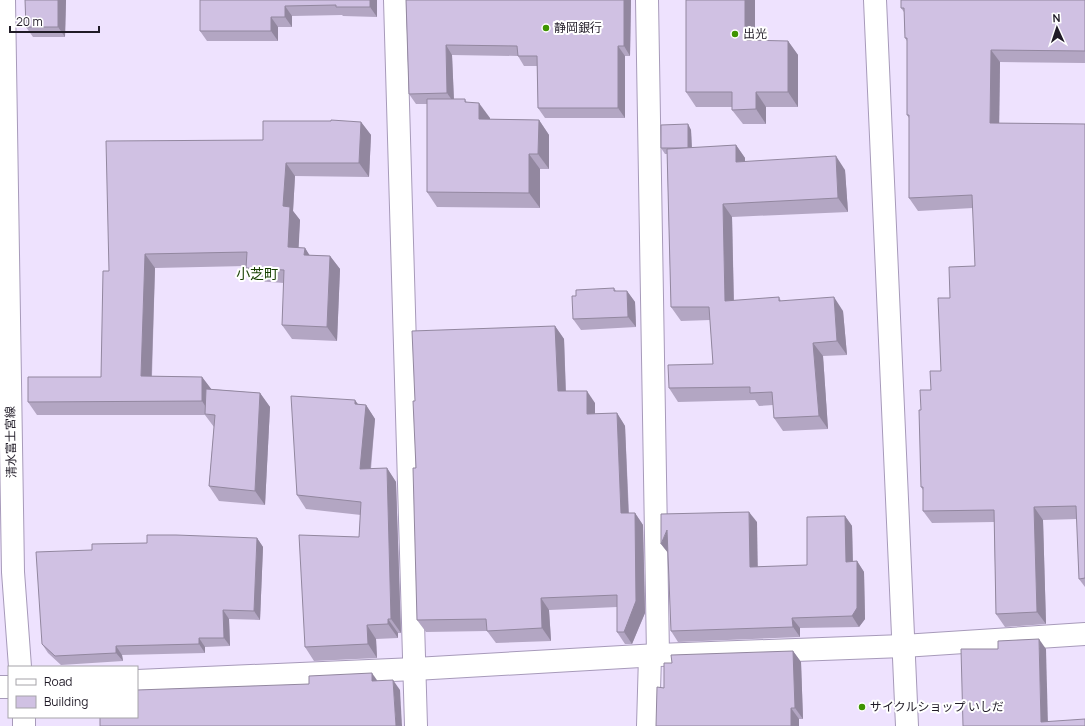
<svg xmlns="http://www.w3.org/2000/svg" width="1085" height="726" font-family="Manrope,'Noto Sans JP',sans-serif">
<rect width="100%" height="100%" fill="#eee2fe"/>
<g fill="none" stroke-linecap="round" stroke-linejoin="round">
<g stroke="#a79aba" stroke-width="24">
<g id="minor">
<path d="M395,0L416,726"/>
<path d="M647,0L658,655"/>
<path d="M648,726L650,656"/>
</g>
</g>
<g stroke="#a79aba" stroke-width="24">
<g id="tertiary">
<path d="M875,0L907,726"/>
<path d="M137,681L415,669L658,655L903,646L1085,634"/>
<path d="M0,687H9"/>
</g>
</g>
<g stroke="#a79aba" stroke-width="24">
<g id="primary">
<path d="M4,0L13,572L20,667"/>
<path d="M24,717V726"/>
</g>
</g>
<use href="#minor" stroke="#fff" stroke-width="22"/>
<use href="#tertiary" stroke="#fff" stroke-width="22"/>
<use href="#primary" stroke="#fff" stroke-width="22"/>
</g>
<g fill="#b3a6c3">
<path d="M25,0H66L65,37H33L26,27Z"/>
<path d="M200,0H377V17L343,16L342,15L292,16V27H278V41H207L200,31Z"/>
<path d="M406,0H631L630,56H625V118H545L538,108L537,66H524L518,56L452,55L454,99H465L467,103L490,118V119L539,120L549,135V169H540V208L437,207L427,192V104H416L409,94Z"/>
<path d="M686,0H755V41H788L798,55V107H766V124H743L732,110V107H696L686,92Z"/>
<path d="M1085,0V63L1000,62L999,123L1085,124V587L1079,579L1077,519L1043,520L1046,624L1005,627L996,614L994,522L932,523L923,511V490L921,487V410L941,371L950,298L975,266L973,208L918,211L909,198V118L907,115V41L905,38L904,12L901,8Z"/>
<path d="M361,122L371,135L369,177L295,176L293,211L300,220L298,248H305L309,255L330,256L340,269L337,341L292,339L282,325L284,283L255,281L246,268V266L155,268L152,376L202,377L211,389L260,393L270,407L265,505L219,501L209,486L214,427L205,415H37L28,402L101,377L109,271L263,140Z"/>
<path d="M688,124L691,130L692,148L736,145L745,158V162L845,170L848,212L732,217L734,301L779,297L781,301L843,311L847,355L823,356L828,429L783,431L774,418L773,405L759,406L755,400L678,402L669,388L713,364L710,320L681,321L671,307L667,154H665L661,148Z"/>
<path d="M614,288L616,291H627L635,302L636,327L581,330L573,319L576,296Z"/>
<path d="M555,326L564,339L566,391L595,403V414L617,413L625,426L629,513H635L643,525L645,613L632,644H625L617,632V607L549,610L551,641L496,643L487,631L426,632L417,620L415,401Z"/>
<path d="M358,404L366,405L375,419L371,469L387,468L396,482L401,633H398V638L376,639L377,658L314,661L305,647L359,537L361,515L306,509L297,495Z"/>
<path d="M845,516L852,526L853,562L857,561L864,572L865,619L859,627L800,628V637L678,642L671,631L668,553L661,544L757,522V567L807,565Z"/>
<path d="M257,538L263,547L260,620L229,619L230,646L205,647V653L122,655L123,661L61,665L48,653L42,644L92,550L147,543Z"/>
<path d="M793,651L801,662L803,719H799V726H656L664,688L672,663Z"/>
</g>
<g fill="#92879f">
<path d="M58,0H66L65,37L58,27Z"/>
<path d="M370,0H377V17L370,7Z"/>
<path d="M624,0H631L630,56L624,46Z"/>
<path d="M745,0H755V55L745,40Z"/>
<path d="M285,6L292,16V27L285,17Z"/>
<path d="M271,17L278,27V41L271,31Z"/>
<path d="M788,41L798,55V107L788,92Z"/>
<path d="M446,45L452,55L454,103L447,93Z"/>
<path d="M618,46L625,56V118L618,108Z"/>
<path d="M991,50L1000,62L999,136L990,123Z"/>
<path d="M756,92L766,107V124L756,109Z"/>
<path d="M479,103L490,118V134L479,119Z"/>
<path d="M539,120L549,135V169L538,154Z"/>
<path d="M361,122L371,135L369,177L359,163Z"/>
<path d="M688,124L691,130L692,153L688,148Z"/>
<path d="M736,145L745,158V175L736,162Z"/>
<path d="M529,154L540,169V208L529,193Z"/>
<path d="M836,156L845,170L848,212L838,198Z"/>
<path d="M286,163L295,176L293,211L300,220L298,261L288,247L283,206Z"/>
<path d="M723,204L732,217L734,314L725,301Z"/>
<path d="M305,248L314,262L304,255Z"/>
<path d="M145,254L155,268L151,390L141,376Z"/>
<path d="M330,256L340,269L337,341L327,327Z"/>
<path d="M627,291L635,302L636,327L628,317Z"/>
<path d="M834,297L843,311L847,355L837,341Z"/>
<path d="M555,326L564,339L566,403L558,391Z"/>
<path d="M813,343L823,356L828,429L819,416Z"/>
<path d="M202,377L212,390L211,415L202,401Z"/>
<path d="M587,391L595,403V426L587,414Z"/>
<path d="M260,393L270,407L265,505L255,491Z"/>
<path d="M355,400L365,414L366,405L375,419L369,483L360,469L355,404Z"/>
<path d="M617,413L625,426L629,526L621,513Z"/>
<path d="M387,468L396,482L401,633L391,619Z"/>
<path d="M1034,507L1043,520L1046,624L1037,612Z"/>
<path d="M749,512L757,522L758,578L750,567Z"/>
<path d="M635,513L643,525L645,613L632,644L624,632Z"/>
<path d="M845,516L852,526L853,572L846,562Z"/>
<path d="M667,530L669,554L661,544Z"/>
<path d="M257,538L263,547L260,620L254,611Z"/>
<path d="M857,561L864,572L865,619L859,627L852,616Z"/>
<path d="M541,598L549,610L551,641L542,628Z"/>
<path d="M223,610L229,619L230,646L224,638Z"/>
<path d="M792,618L800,628V637L793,627Z"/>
<path d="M388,619L398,633V638L388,624Z"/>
<path d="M367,625L376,639L377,658L368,644Z"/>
<path d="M199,638L205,647V653L199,644Z"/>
<path d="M1039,639L1046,649L1048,726L1041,722Z"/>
<path d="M116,646L122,655L123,661L116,653Z"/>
<path d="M793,651L801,662L803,719L795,708Z"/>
<path d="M372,673L379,683L372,681Z"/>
<path d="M393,680L400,690L402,726H396Z"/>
<path d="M791,708L799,719V726H791Z"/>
</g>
<g fill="#d0c1e3" stroke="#92879f">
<path d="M25,0H58V27H26Z"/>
<path d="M200,0H370V7H336V5L285,6V17H271V31H200Z"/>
<path d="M406,0H624V46H618V108H538L537,56H518L517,46L446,45L447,93L409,94Z"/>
<path d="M686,0H745V40L788,41V92H756V109L732,110V92H686Z"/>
<path d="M901,0H1085V51L991,50L990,123L1085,124V578L1079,579L1076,506L1034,507L1037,612L996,614L994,510L923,511V487H921L919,410H921L920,390H931L930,371H941L938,298H950L949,267L975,266L972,195L909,198V115H907V38H905L904,8H901Z"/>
<path d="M427,99H465V102L479,103V119L539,120L538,154H529V193L427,192Z"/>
<path d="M331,120L361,122L359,163H286L283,206L290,207L288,247L305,248L304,255L330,256L327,327L282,325L284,270L246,268L247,252L145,254L141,376L202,377V401L28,402V377H101L103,271H109L106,141L263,140V121H331Z"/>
<path d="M688,124V148H661V125Z"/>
<path d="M736,145V162L836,156L838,198L723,204L725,301L779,297V301L834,297L837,341L813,343L819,416L774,418L772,392L750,393V387L669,388L668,365L713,364L709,307H671L667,149Z"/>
<path d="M614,288V291H627L628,317L573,319L572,296H576V290Z"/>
<path d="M555,326L558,391H587V414L617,413L621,513H635L636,601L624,632H617V595L541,598L542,628L487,631L486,619L417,620L413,468H416L413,401H415L412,331Z"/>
<path d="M206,389L260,393L255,491L209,486L215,415L205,414Z"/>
<path d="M291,396L355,400V404L366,405L360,469L387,468L391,619H388V624L367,625L368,644L305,647L299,535L359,537L361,502L297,495Z"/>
<path d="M749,512L750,567L807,565V517L845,516L846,562L857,561V608L852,616L792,618L793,627L671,631L667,530L661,544V514Z"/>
<path d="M147,535H176L257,538L254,611L223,610L224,638H199V644L116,646V653L55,656L42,644L36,552L92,550V544L147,543Z"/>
<path d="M1039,639L1041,722L1085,719V726H963L961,649H998V641Z"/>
<path d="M793,651L795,708H791V726H656L657,687L664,688V663H672L671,655Z"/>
<path d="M372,673V681L393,680L396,726H100V717H137V690L309,684V676Z"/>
</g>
<g fill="#3e9401" stroke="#fff" stroke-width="1.5">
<circle cx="546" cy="28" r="4"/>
<circle cx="735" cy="34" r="4"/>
<circle cx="862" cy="707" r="4"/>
</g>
<g text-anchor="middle" stroke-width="4" stroke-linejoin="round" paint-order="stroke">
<g font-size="12" fill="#201b27" stroke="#fff" text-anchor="start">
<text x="554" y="32">静岡銀行</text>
<text x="743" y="38">出光</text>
<text x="870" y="711">サイクルショップ いしだ</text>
</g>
<g font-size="12" fill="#201b27" stroke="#fff">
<text transform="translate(11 442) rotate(-91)" y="4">清水富士宮線</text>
</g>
<g font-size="14" fill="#163f00" stroke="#fff">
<text x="257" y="279">小芝町</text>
</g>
</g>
<rect x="8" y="666" width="130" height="52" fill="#ffffff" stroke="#a6a4a9"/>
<rect x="16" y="679" width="20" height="6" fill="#ffffff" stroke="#a6a4a9"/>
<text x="44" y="686" font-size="12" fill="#201b27">Road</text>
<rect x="16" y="696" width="20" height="12" fill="#d0c1e3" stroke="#a6a4a9"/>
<text x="44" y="706" font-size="12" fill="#201b27">Building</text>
<g transform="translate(1057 28) rotate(357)" stroke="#ffffff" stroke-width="3" paint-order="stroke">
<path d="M0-3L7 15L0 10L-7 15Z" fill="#201b27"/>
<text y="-6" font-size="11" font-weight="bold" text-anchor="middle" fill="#201b27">N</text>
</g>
<path d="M10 26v6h89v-6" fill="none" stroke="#201b27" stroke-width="2"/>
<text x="16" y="26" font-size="12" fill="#201b27" stroke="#ffffff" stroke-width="3" paint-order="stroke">20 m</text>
</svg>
